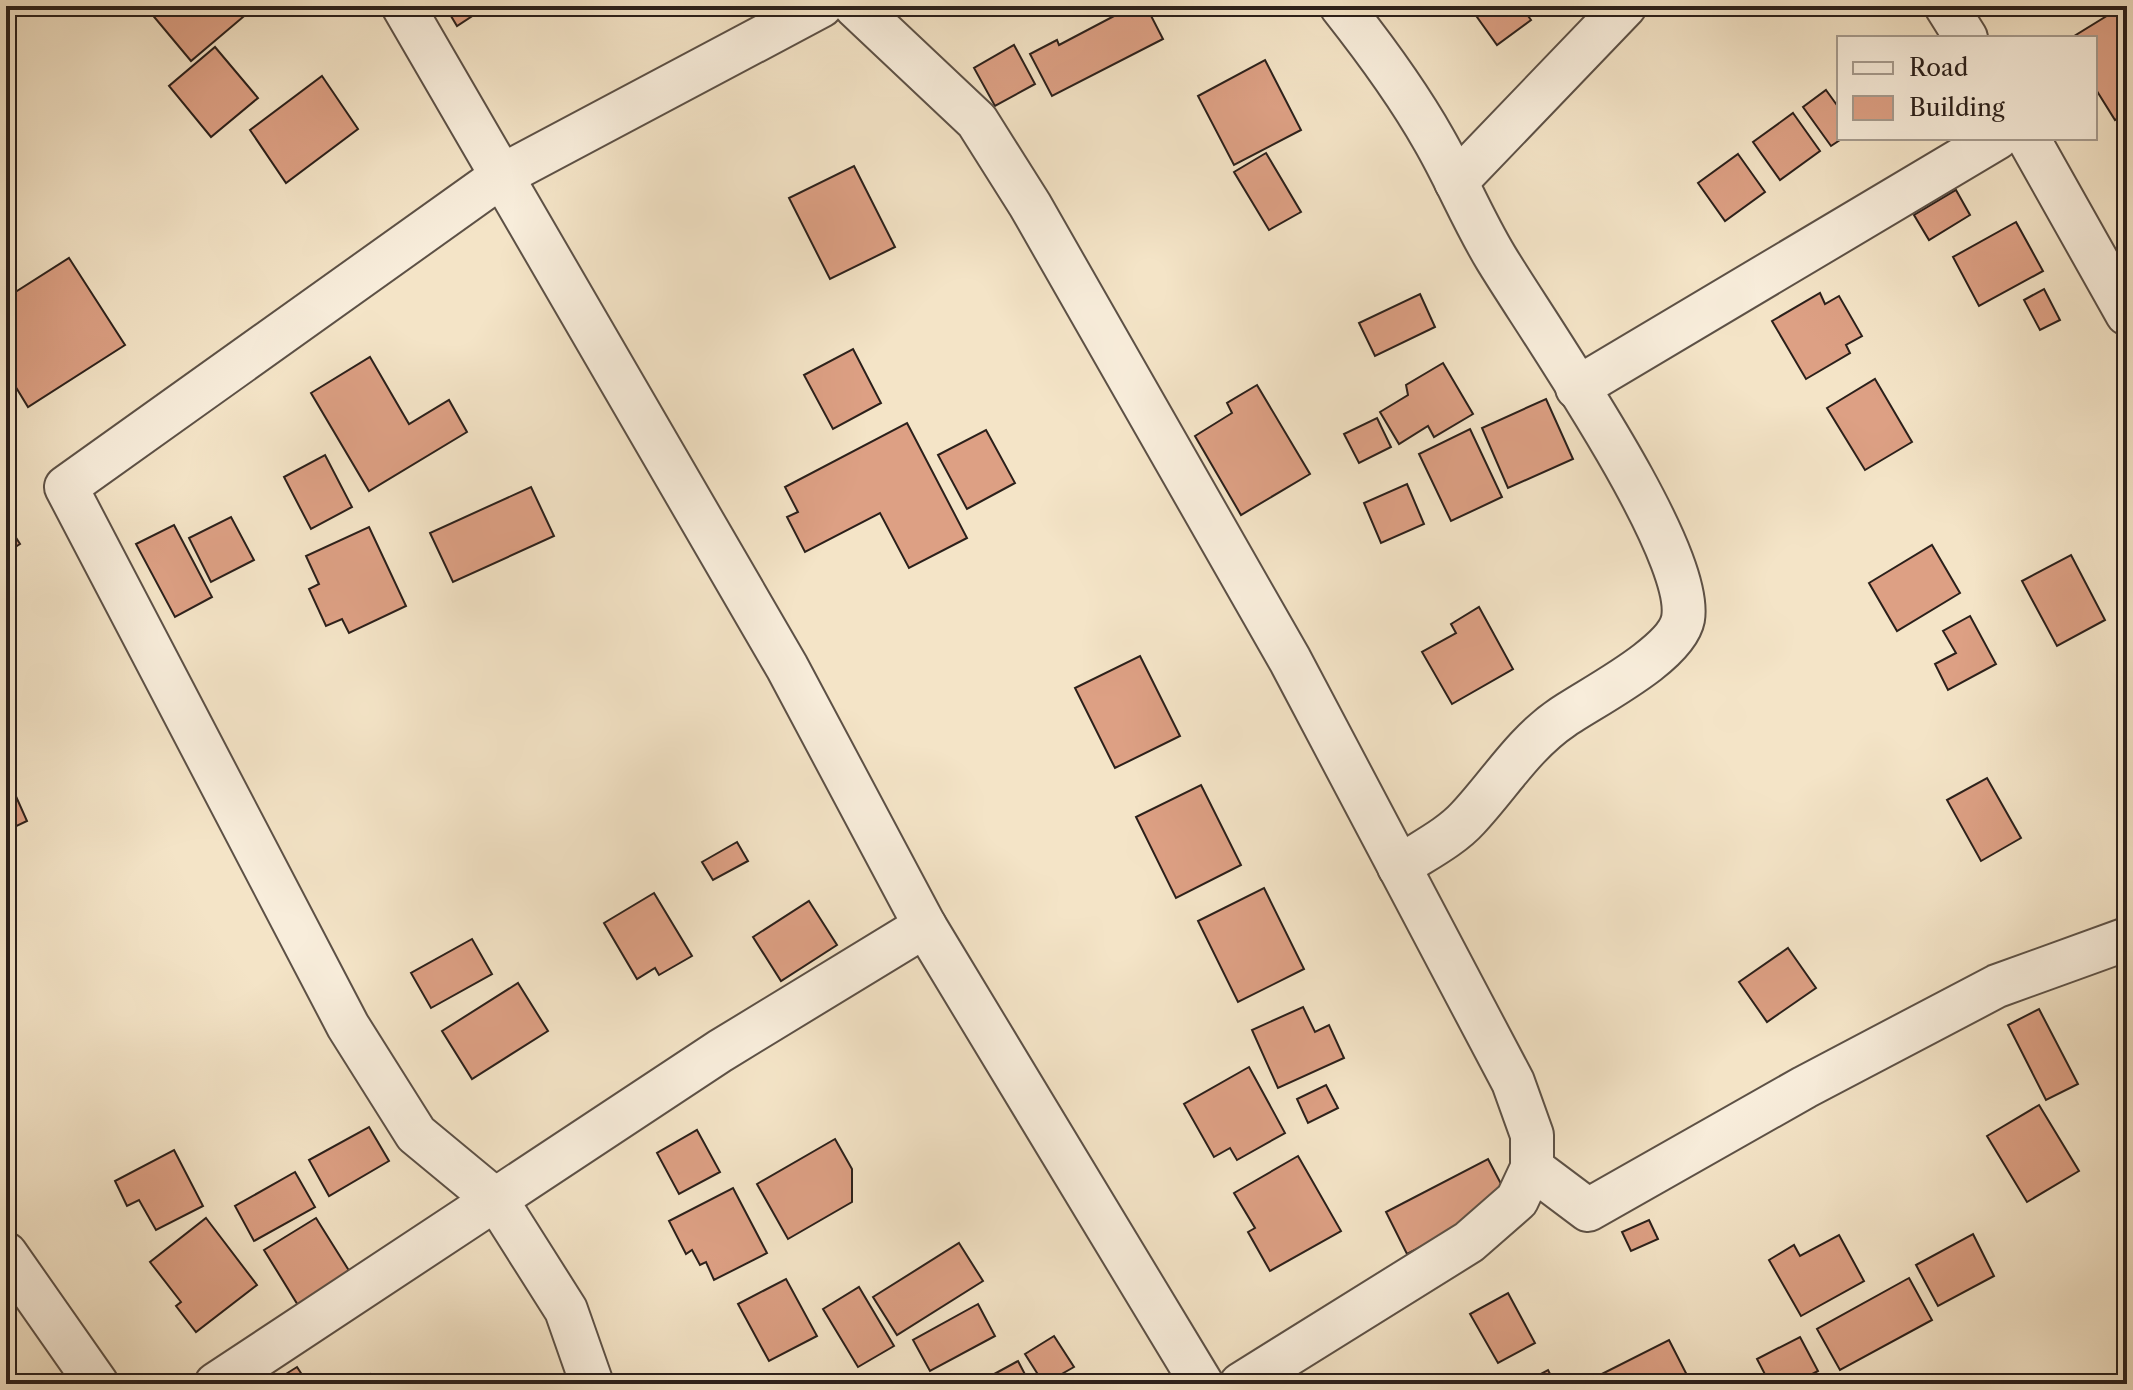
<svg xmlns="http://www.w3.org/2000/svg" width="2133" height="1390" font-family="'Libre Caslon Text',serif">
<rect width="100%" height="100%" fill="#f4e4c7"/>
<filter id="stains"><feTurbulence type="fractalNoise" baseFrequency=".0025" numOctaves="4"/><feColorMatrix values="0 0 0 0 .2 0 0 0 0 .09 0 0 0 0 .02 0 0 0 .5 -.17"/></filter>
<radialGradient id="worn" r=".72"><stop offset=".6" stop-color="#630" stop-opacity="0"/><stop offset="1" stop-color="#630" stop-opacity=".3"/></radialGradient>
<g fill="#dda084" stroke="#2b201b" stroke-width="2">
<path d="M145,6H256L191,61Z"/>
<path d="M445,6H481L483,9L457,26Z"/>
<path d="M1133,6H1146L1163,39L1052,96L1030,54L1057,40L1059,45Z"/>
<path d="M1493,6H1521L1531,20L1497,45L1477,17Z"/>
<path d="M2123,6H2127V112L2115,120L2095,88V38H2071Z"/>
<path d="M1014,45L1035,84L995,106L974,68Z"/>
<path d="M215,47L258,98L211,137L169,86Z"/>
<path d="M1265,60L1301,130L1234,165L1198,96Z"/>
<path d="M322,76L358,129L286,183L250,130Z"/>
<path d="M1826,90L1839,108V138H1843L1831,146L1803,107Z"/>
<path d="M1793,113L1820,151L1780,180L1753,142Z"/>
<path d="M1266,153L1301,212L1269,230L1234,172Z"/>
<path d="M1738,154L1765,192L1725,221L1698,183Z"/>
<path d="M854,166L895,247L830,279L789,198Z"/>
<path d="M1956,190L1970,215L1929,240L1914,215Z"/>
<path d="M2016,222L2043,271L1979,306L1953,257Z"/>
<path d="M69,258L125,345L28,407L6,371V298Z"/>
<path d="M2044,289L2060,320L2040,330L2024,300Z"/>
<path d="M1820,293L1825,304L1839,296L1862,336L1846,345L1850,353L1806,379L1772,321Z"/>
<path d="M1420,294L1435,327L1375,356L1359,323Z"/>
<path d="M853,349L881,403L833,429L804,375Z"/>
<path d="M370,357L409,424L449,400L467,432L369,491L311,393Z"/>
<path d="M1443,363L1473,414L1434,437L1428,426L1399,444L1380,412L1408,395L1406,385Z"/>
<path d="M1875,379L1912,442L1865,470L1827,408Z"/>
<path d="M1257,385L1310,474L1241,515L1195,436L1232,413L1227,403Z"/>
<path d="M1546,399L1573,459L1508,488L1482,428Z"/>
<path d="M1377,418L1391,447L1359,463L1344,434Z"/>
<path d="M907,423L967,538L909,568L880,513L805,552L787,517L798,512L785,487Z"/>
<path d="M1470,429L1502,497L1451,521L1419,454Z"/>
<path d="M986,430L1015,483L967,509L938,455Z"/>
<path d="M325,455L352,507L311,529L284,477Z"/>
<path d="M1407,484L1424,524L1381,543L1364,503Z"/>
<path d="M531,487L554,536L453,582L430,533Z"/>
<path d="M231,517L254,560L211,582L189,538Z"/>
<path d="M6,522L20,544L6,553Z"/>
<path d="M174,525L212,597L175,617L136,544Z"/>
<path d="M369,527L406,606L349,633L342,619L326,626L309,589L319,584L306,556Z"/>
<path d="M1932,545L1960,593L1897,631L1869,583Z"/>
<path d="M2071,555L2105,620L2057,646L2022,581Z"/>
<path d="M1479,607L1513,669L1452,704L1422,652L1456,633L1451,624Z"/>
<path d="M1970,616L1996,664L1948,690L1935,664L1956,653L1943,631Z"/>
<path d="M1140,656L1180,736L1115,768L1075,688Z"/>
<path d="M6,774L27,821L6,831Z"/>
<path d="M1987,778L2021,838L1981,861L1947,800Z"/>
<path d="M1201,785L1241,865L1176,898L1136,817Z"/>
<path d="M737,842L748,861L713,880L702,862Z"/>
<path d="M1264,888L1304,969L1238,1002L1198,921Z"/>
<path d="M654,893L692,956L659,975L655,968L637,979L604,923Z"/>
<path d="M809,901L837,945L781,981L753,937Z"/>
<path d="M472,939L492,974L431,1008L411,973Z"/>
<path d="M1788,948L1816,988L1767,1022L1739,982Z"/>
<path d="M518,983L548,1031L472,1079L442,1031Z"/>
<path d="M1303,1007L1315,1032L1329,1025L1344,1058L1278,1088L1252,1030Z"/>
<path d="M2039,1009L2078,1084L2046,1100L2008,1025Z"/>
<path d="M1249,1067L1285,1133L1237,1160L1230,1148L1214,1157L1184,1104Z"/>
<path d="M1326,1085L1338,1108L1308,1123L1297,1099Z"/>
<path d="M2039,1105L2079,1171L2027,1202L1987,1136Z"/>
<path d="M369,1127L389,1161L329,1196L309,1160Z"/>
<path d="M697,1130L720,1172L679,1194L657,1153Z"/>
<path d="M835,1139L852,1169V1202L788,1239L757,1184Z"/>
<path d="M174,1150L203,1206L156,1230L139,1200L127,1206L115,1181Z"/>
<path d="M1298,1156L1341,1231L1270,1271L1248,1232L1255,1228L1234,1193Z"/>
<path d="M1488,1159L1510,1201L1407,1254L1386,1212Z"/>
<path d="M295,1172L315,1207L254,1241L235,1206Z"/>
<path d="M733,1188L767,1253L714,1280L706,1262L700,1265L692,1250L686,1254L669,1221Z"/>
<path d="M206,1218L257,1285L196,1332L176,1306L181,1302L150,1262Z"/>
<path d="M316,1218L353,1277L301,1310L264,1250Z"/>
<path d="M1649,1220L1658,1239L1631,1251L1622,1232Z"/>
<path d="M1973,1234L1994,1276L1938,1306L1916,1265Z"/>
<path d="M1839,1235L1864,1281L1801,1316L1769,1260L1794,1245L1800,1256Z"/>
<path d="M959,1243L983,1281L897,1335L873,1297Z"/>
<path d="M1909,1278L1932,1320L1840,1370L1817,1329Z"/>
<path d="M786,1279L817,1336L769,1361L738,1304Z"/>
<path d="M859,1287L894,1346L858,1367L823,1309Z"/>
<path d="M1508,1293L1535,1343L1498,1363L1470,1314Z"/>
<path d="M978,1304L995,1336L930,1371L913,1340Z"/>
<path d="M1054,1336L1074,1367L1044,1384L1025,1354Z"/>
<path d="M1800,1337L1818,1371L1793,1384H1770L1757,1359Z"/>
<path d="M1669,1340L1689,1379L1679,1384H1582Z"/>
<path d="M1018,1361L1030,1384H976Z"/>
<path d="M297,1367L308,1384H274L273,1382Z"/>
<path d="M1548,1370L1555,1384H1522Z"/>
<path d="M370,1374L377,1384H354Z"/>
</g>
<g fill="none" stroke-linecap="round" stroke-linejoin="round">
<g stroke="#5d5146" stroke-width="46">
<g id="minor">
<path d="M403,6L787,667L925,926L1202,1384"/>
<path d="M855,6L977,121L1030,205L1290,660L1513,1082L1532,1135V1168L1517,1200L1469,1242L1241,1384"/>
<path d="M1341,6C1375,49 1407,92 1434,140C1456,178 1473,220 1496,258C1537,326 1695,550 1683,619C1676,655 1592,697 1563,717C1524,743 1499,785 1468,818C1450,838 1421,852 1399,867"/>
<path d="M1946,6L1966,38"/>
<path d="M2028,138L2127,314"/>
<path d="M1456,182L1625,6"/>
<path d="M1577,388L1997,138"/>
<path d="M1532,1168L1588,1210L1805,1087L1997,986L2127,939"/>
<path d="M6,1254L97,1384"/>
<path d="M216,1384L720,1051L925,926"/>
<path d="M592,1384L566,1310L497,1201L416,1134L348,1026L66,487L503,175L821,6"/>
</g>
</g>
<use href="#minor" stroke="#f8eddb" stroke-width="42"/>
</g>
<rect width="2133" height="1390" fill="none" stroke="#f4e4c7" stroke-width="32"/>
<rect x="8" y="8" width="2117" height="1374" fill="none" stroke="#2b201b" stroke-width="4"/>
<rect x="16" y="16" width="2101" height="1358" fill="none" stroke="#2b201b" stroke-width="2"/>
<rect x="1837" y="36" width="260" height="104" fill="#f8eddb" stroke="#a69b8e" stroke-width="2"/>
<rect x="1853" y="62" width="40" height="12" fill="#f8eddb" stroke="#a69b8e" stroke-width="2"/>
<text x="1909" y="76" font-size="24" fill="#2b201b">Road</text>
<rect x="1853" y="96" width="40" height="24" fill="#dda084" stroke="#a69b8e" stroke-width="2"/>
<text x="1909" y="116" font-size="24" fill="#2b201b">Building</text>
<rect width="100%" height="100%" filter="url(#stains)"/>
<rect width="100%" height="100%" fill="url(#worn)"/>
</svg>
